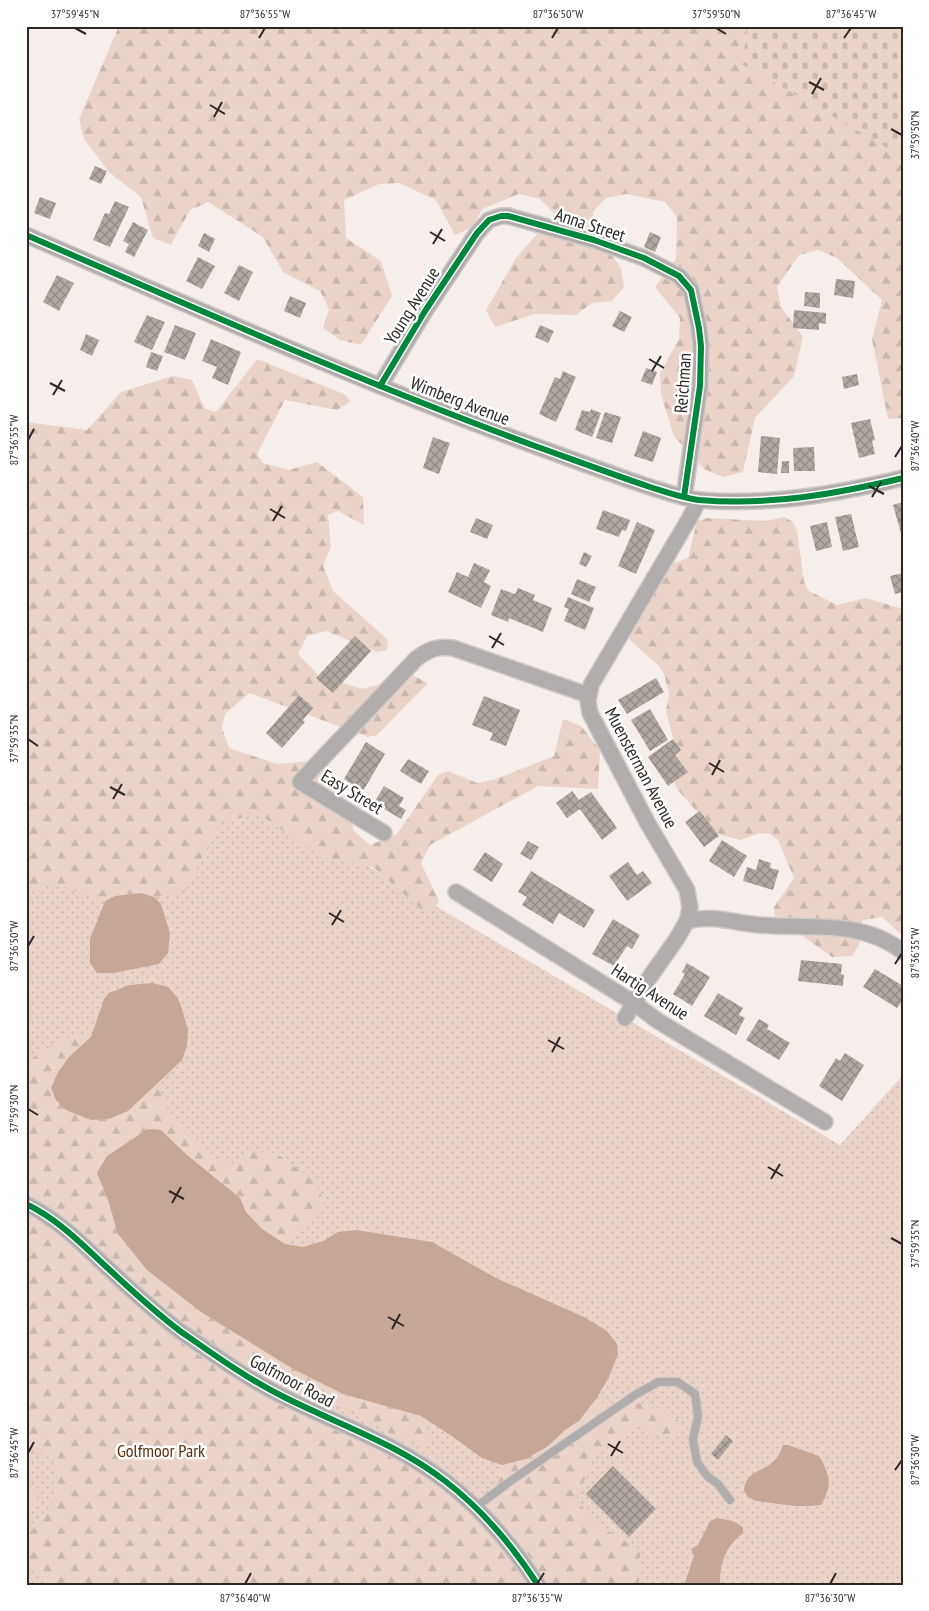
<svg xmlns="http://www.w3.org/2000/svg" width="929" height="1611" font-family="'PT Sans Narrow',sans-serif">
<defs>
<pattern id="grass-dots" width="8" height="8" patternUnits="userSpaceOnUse" patternTransform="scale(1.25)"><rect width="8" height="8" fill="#ead4c9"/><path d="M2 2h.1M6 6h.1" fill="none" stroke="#c9b6ac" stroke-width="1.8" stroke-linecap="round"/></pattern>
<pattern id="forest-firs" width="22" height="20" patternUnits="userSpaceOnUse" patternTransform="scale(1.25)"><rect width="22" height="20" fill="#ead4c9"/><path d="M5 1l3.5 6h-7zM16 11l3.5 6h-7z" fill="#c9b6ac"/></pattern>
<pattern id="cemetery-stones" width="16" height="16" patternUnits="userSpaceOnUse" patternTransform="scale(1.25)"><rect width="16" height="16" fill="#ead4c9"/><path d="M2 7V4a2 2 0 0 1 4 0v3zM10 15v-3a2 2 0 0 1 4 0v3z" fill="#c9b6ac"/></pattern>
<pattern id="building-cross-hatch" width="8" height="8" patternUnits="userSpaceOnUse" patternTransform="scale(1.25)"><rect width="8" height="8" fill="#b2a8a2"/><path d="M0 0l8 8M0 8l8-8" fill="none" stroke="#918984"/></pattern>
</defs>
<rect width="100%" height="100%" fill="#f6eeeb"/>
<path fill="url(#grass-dots)" d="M234,787L840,1145L903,1075V1585H26V850Z"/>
<g fill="url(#forest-firs)">
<path d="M119,26H903V418L888,419L872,339L882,300L837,258L818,250L799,255L777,287L781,307L803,337L794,376L755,418L743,472L723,477L704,469L674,436L661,395L660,374L679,339L680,318L655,287L676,259L677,218L666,202L626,194L606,198L593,212L594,231L621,268L624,287L612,301L592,303L576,315L534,314L495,327L486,310L516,258L555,214L540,199L519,194L482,209L473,227L455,235L436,200L399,183L379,184L344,200L346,238L381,261L392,296L361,345L340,340L323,328L329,309L320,291L283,272L263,237L208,202L190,210L171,245L153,238L141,197L109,172L84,139L79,119Z"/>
<path d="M257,359L344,394L351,401L337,410L285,400L257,454L263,463L289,470L317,462L363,497L364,525L338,511L328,515L331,547L323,566L333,591L388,640L387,650L378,652L326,631L307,636L298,654L319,676L363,689L412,675L428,683L377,735L368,737L249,693L225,714L222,728L229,748L277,764L316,761L339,782L354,831L370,845L397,834L438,775L448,771L477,783L496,779L554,756L563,719L581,726L600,750L598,789L538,786L430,845L421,863L439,901L429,916L373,867L322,857L260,815L221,821L185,891L154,897L141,893L115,896L105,901L59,885L50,884L26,895V422L87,430L121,392L173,376L192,380L205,409L216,412Z"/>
<path d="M784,517L793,522L797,531L804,582L809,591L837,605L866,598L903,609V936L882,917L863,920L859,945L852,956L832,957L775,916L774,907L794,878L778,840L770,834L760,833L740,840L721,835L713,830L678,790L674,782V741L666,712L669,693L664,674L659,666L630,640L628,630L669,565L688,558L697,521L707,518L765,521Z"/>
<path d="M81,1035L91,1037L70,1056L58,1072L128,1111L160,1082L161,1095L176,1122L197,1145L214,1157L223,1162L233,1163L250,1151L276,1153L314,1181L324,1200L321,1211L316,1219L285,1244L262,1229L246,1212L240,1198L187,1155L161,1130L124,1146L107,1156L97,1173L108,1200L201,1312L293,1369L343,1394L421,1416L430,1438L423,1445L396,1437L329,1397L310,1390L301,1395L297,1404L474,1498L492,1488L499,1482L502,1465L526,1459L579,1421L596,1399C610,1408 617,1417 631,1403L651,1404L678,1420L680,1430L673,1437H662L635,1427L595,1456L577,1497L591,1521L640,1550L639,1582L641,1585H54L31,1567L26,1552V1538L53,1502L58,1483L55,1463L30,1442L26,1441V1062L61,1039Z"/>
</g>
<path fill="url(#cemetery-stones)" d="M748,26H903V157L742,64Z"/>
<path fill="#ead4c9" d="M26,1483L41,1491L26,1517Z"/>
<g fill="#c5a798">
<path d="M141,893L154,897L161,904L170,933L168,953L159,964L114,973H97L90,963V939L105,901L115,896Z"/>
<path d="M153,983L168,987L177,997L181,1006L188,1030L187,1045L182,1060L128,1111L109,1119L91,1120L66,1110L56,1100L51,1088L58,1072L70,1056L91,1037L104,999L109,993L129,985Z"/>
<path d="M148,1129L161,1130L187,1155L240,1198L246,1212L262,1229L285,1244L303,1247L323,1241L338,1232L356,1230L432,1242L496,1278L584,1317L607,1331L617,1344L618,1354L608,1379L596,1399L579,1421L566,1429L548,1446L526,1459L502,1465L482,1458L453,1437L421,1416L343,1394L293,1369L201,1312L147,1270L118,1234L108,1200L97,1173L107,1156Z"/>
<path d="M783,1445H788L819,1456C830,1476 833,1484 821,1505L811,1506H795L756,1501L748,1497L744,1491C746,1469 763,1473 775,1460C779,1456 781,1450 783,1445Z"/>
<path d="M717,1518L733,1521L743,1527V1533C725,1547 720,1563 720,1585H684L694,1556L691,1549L698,1545L710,1521Z"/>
</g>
<g fill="url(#building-cross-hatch)">
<path d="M95,166L107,171L101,184L89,179Z"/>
<path d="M40,197L56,203L50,219L34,213Z"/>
<path d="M115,201L129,207L110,247L93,240L105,213L109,214Z"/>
<path d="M133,222L148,230L134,257L125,252L129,244L123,241Z"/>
<path d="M650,232L661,237L655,252L644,247Z"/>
<path d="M204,233L215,239L209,252L198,246Z"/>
<path d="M198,257L215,266L202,289L186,281Z"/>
<path d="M239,265L253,272L239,301L224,293Z"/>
<path d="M57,275L74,283L59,311L43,302Z"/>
<path d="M836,279L855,281L853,298L834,295Z"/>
<path d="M805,292L820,293V308L804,306Z"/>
<path d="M290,296L306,303L300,318L284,311Z"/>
<path d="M794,310L826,313V324L819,323V330L793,328Z"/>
<path d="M620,311L632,317L624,332L612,326Z"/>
<path d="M147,315L165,322L152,350L134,342Z"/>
<path d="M175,325L196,333L185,360L164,352Z"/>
<path d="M540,325L554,331L548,343L535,337Z"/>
<path d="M86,334L99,340L92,356L80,350Z"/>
<path d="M211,339L241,352L228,385L212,378L217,367L202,361Z"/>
<path d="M151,352L163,356L157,371L146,367Z"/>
<path d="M646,368L657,372L652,385L641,381Z"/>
<path d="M563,371L576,377L556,422L539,414L555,377L560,379Z"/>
<path d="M857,374L859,385L844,389L842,377Z"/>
<path d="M591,409L601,413L592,437L575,430L582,410L590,412Z"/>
<path d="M605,412L621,417L612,443L596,438Z"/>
<path d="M870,419L875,440L872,441L875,454L859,458L851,423Z"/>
<path d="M643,431L661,438L653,462L634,456Z"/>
<path d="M761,436L780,438L777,474L758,472Z"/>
<path d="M433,437L450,443L439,474L423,468Z"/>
<path d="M814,447L815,471H794L793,448Z"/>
<path d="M782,461H789V473H781Z"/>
<path d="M903,502V537H902L893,505Z"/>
<path d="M603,510L630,520L626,531L622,530L619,537L596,529Z"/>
<path d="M851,514L859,547L843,551L835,517Z"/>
<path d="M476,518L493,525L487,539L470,532Z"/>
<path d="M637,522L655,530L636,574L618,566Z"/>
<path d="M827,522L832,547L816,551L810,526Z"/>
<path d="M584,552L592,556L586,567L579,564Z"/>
<path d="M474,563L490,570L484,582L491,586L481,608L448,592L457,572L468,577Z"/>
<path d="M903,573V592L895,594L890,576Z"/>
<path d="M577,579L596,587L589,602L571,594Z"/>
<path d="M518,588L535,595L533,600L552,608L543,632L509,618L508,622L491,615L501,589L515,594Z"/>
<path d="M568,597L594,608L585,630L564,621L569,609L564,607Z"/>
<path d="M355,636L371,651L333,693L316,678Z"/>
<path d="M656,678L664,692L627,714L618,700Z"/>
<path d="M299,695L313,708L303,720L305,722L282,748L266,733Z"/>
<path d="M484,696L520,710L506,746L490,740L493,733L472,725Z"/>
<path d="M650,709L668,740L650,751L631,720Z"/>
<path d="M673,739L681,750L675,755L688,772L668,786L648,757Z"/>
<path d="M366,742L385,754L363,791L344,779Z"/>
<path d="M408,759L429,771L421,784L400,771Z"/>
<path d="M384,786L404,798L399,806L406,810L401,819L374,803Z"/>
<path d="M572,791L579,800L591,792L617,828L602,840L580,809L567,818L556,803Z"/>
<path d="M700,811L719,836L704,847L685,822Z"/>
<path d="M722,840L747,856L734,877L709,861Z"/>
<path d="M528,841L539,847L531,860L520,854Z"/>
<path d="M485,852L503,864L492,882L473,870Z"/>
<path d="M759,859L771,863L770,868L779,870L773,890L743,881L747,867L756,870Z"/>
<path d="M628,862L637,875L643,871L652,883L627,901L609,876Z"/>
<path d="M531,871L595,910L584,928L559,913L553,924L522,905L527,897L518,892Z"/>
<path d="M613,919L640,935L632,949L627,946L614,966L592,954Z"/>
<path d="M801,960L842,964L841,974L844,975L843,986L798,981Z"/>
<path d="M687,963L710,977L692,1006L673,994L685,974L682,972Z"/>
<path d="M875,969L903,986V1000L897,1008L863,987Z"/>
<path d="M718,993L743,1008L739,1015L745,1018L736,1035L704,1016Z"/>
<path d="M759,1019L769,1025L767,1029L790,1043L779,1060L746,1040Z"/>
<path d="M845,1053L864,1065L842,1101L819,1086L836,1058L840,1061Z"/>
<path d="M726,1435L733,1441L718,1460L711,1454Z"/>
<path d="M613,1466L656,1509L629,1537L586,1494Z"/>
</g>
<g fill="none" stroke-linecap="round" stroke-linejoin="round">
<g stroke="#d1cbc8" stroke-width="10">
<path id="lane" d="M476,1507L512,1480L635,1395L658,1382H678L695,1394L698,1416L693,1439L697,1462L707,1476L718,1484L730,1500"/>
</g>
<g stroke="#d1cbc8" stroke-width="18">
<g id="street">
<path d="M26,235C195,308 363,383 535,446C574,460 611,474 650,487C666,492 682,498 699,500C769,506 836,494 903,478"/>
<path d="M380,386L425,311L477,233L489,220L501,216H508L594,240L644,258L679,276L691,290L699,328L701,346L700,386L684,497"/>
<path d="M384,833L300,782L416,659C429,649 437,646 453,648L588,695"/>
<path d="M456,892L634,1003L658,1021L825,1122"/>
<path d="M687,921C713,914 733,923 759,925C807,929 862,919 903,952"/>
<path d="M625,1018L647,981L676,940L687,921L690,908L687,890L647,822L590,713L588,701L591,685L689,519L699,500"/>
<path d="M26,1204C54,1217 78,1240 100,1261C126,1285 152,1310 180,1331C213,1354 246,1378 282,1396C337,1424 396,1443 445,1481C483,1510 512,1545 538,1585"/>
</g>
</g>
<use href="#lane" stroke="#b1adac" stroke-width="8"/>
<use href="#street" stroke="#b1adac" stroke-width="15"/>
<g stroke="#fff" stroke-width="9">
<g id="cycleway">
<path d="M26,235C195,308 363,383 535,446C574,460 611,474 650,487C666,492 682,498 699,500C769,506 836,494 903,478"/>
<path d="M380,386L425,311L477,233L489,220L501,216H508L594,240L644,258L679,276L691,290L699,328L701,346L700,386L684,497"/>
<path d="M26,1204C54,1217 78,1240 100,1261C126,1285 152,1310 180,1331C213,1354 246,1378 282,1396C337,1424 396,1443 445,1481C483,1510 512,1545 538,1585"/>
</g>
</g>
<use href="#cycleway" stroke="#00873e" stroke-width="6"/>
</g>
<path fill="none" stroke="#2d2825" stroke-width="2" d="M75,28L86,34M716,28L726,34M259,38L265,28M552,38L558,28M844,38L851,28M809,82L824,90M812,94L821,78M210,105L225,114M214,117L222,102M891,129L902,135M430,232L445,241M433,244L442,229M649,359L664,368M652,371L661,356M50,383L65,391M53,395L62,380M28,440L34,429M895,457L902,446M869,486L884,494M872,497L881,482M270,509L285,518M273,521L282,506M489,636L504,645M492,648L501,633M28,739L38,746M709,763L724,772M712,775L720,760M110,787L125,795M113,799L122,784M329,913L344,922M332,925L341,910M28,946L34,936M895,964L902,953M548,1040L564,1049M552,1052L560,1037M28,1109L38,1115M768,1167L783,1176M771,1179L780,1164M169,1191L184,1199M172,1203L181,1187M891,1238L902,1244M388,1317L404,1326M392,1329L400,1314M608,1444L623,1453M28,1453L34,1442M611,1456L620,1441M895,1470L902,1460M245,1584L251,1573M537,1584L544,1573M830,1584L836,1573"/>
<g text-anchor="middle" stroke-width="5" stroke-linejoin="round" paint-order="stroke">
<g font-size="18" fill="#2d2825" stroke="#fff">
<text transform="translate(590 225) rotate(18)" y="6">Anna Street</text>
<text transform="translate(412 306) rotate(-58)" y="6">Young Avenue</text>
<text transform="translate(683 383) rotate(-86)" y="6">Reichman</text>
<text transform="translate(460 401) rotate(21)" y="6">Wimberg Avenue</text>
<text transform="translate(641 768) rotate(62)" y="6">Muensterman Avenue</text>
<text transform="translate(352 792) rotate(31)" y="6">Easy Street</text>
<text transform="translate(650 992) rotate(33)" y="6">Hartig Avenue</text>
<text transform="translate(292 1381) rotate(28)" y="6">Golfmoor Road</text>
</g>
<g font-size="18" fill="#5f2d09" stroke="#fff">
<text x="161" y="1457">Golfmoor Park</text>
</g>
</g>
<rect width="929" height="1611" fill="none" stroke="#ffffff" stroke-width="55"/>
<rect x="28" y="28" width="874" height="1556" fill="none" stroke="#2d2825" stroke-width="2"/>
<g font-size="12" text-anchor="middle" fill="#2d2825">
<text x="75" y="18">37°59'45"N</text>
<text x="265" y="18">87°36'55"W</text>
<text x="558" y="18">87°36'50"W</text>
<text x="716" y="18">37°59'50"N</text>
<text x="851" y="18">87°36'45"W</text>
<text transform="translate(915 135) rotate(-90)" y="4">37°59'50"N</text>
<text transform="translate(14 440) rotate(-90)" y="4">87°36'55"W</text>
<text transform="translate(915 446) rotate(-90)" y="4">87°36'40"W</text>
<text transform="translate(14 739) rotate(-90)" y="4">37°59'35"N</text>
<text transform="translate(14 946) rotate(-90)" y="4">87°36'50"W</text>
<text transform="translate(915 953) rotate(-90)" y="4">87°36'35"W</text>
<text transform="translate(14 1109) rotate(-90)" y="4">37°59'30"N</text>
<text transform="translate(915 1244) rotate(-90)" y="4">37°59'35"N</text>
<text transform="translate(14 1453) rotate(-90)" y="4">87°36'45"W</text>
<text transform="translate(915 1460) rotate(-90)" y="4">87°36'30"W</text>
<text x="245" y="1602">87°36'40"W</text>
<text x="537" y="1602">87°36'35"W</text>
<text x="830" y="1602">87°36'30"W</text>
</g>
</svg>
